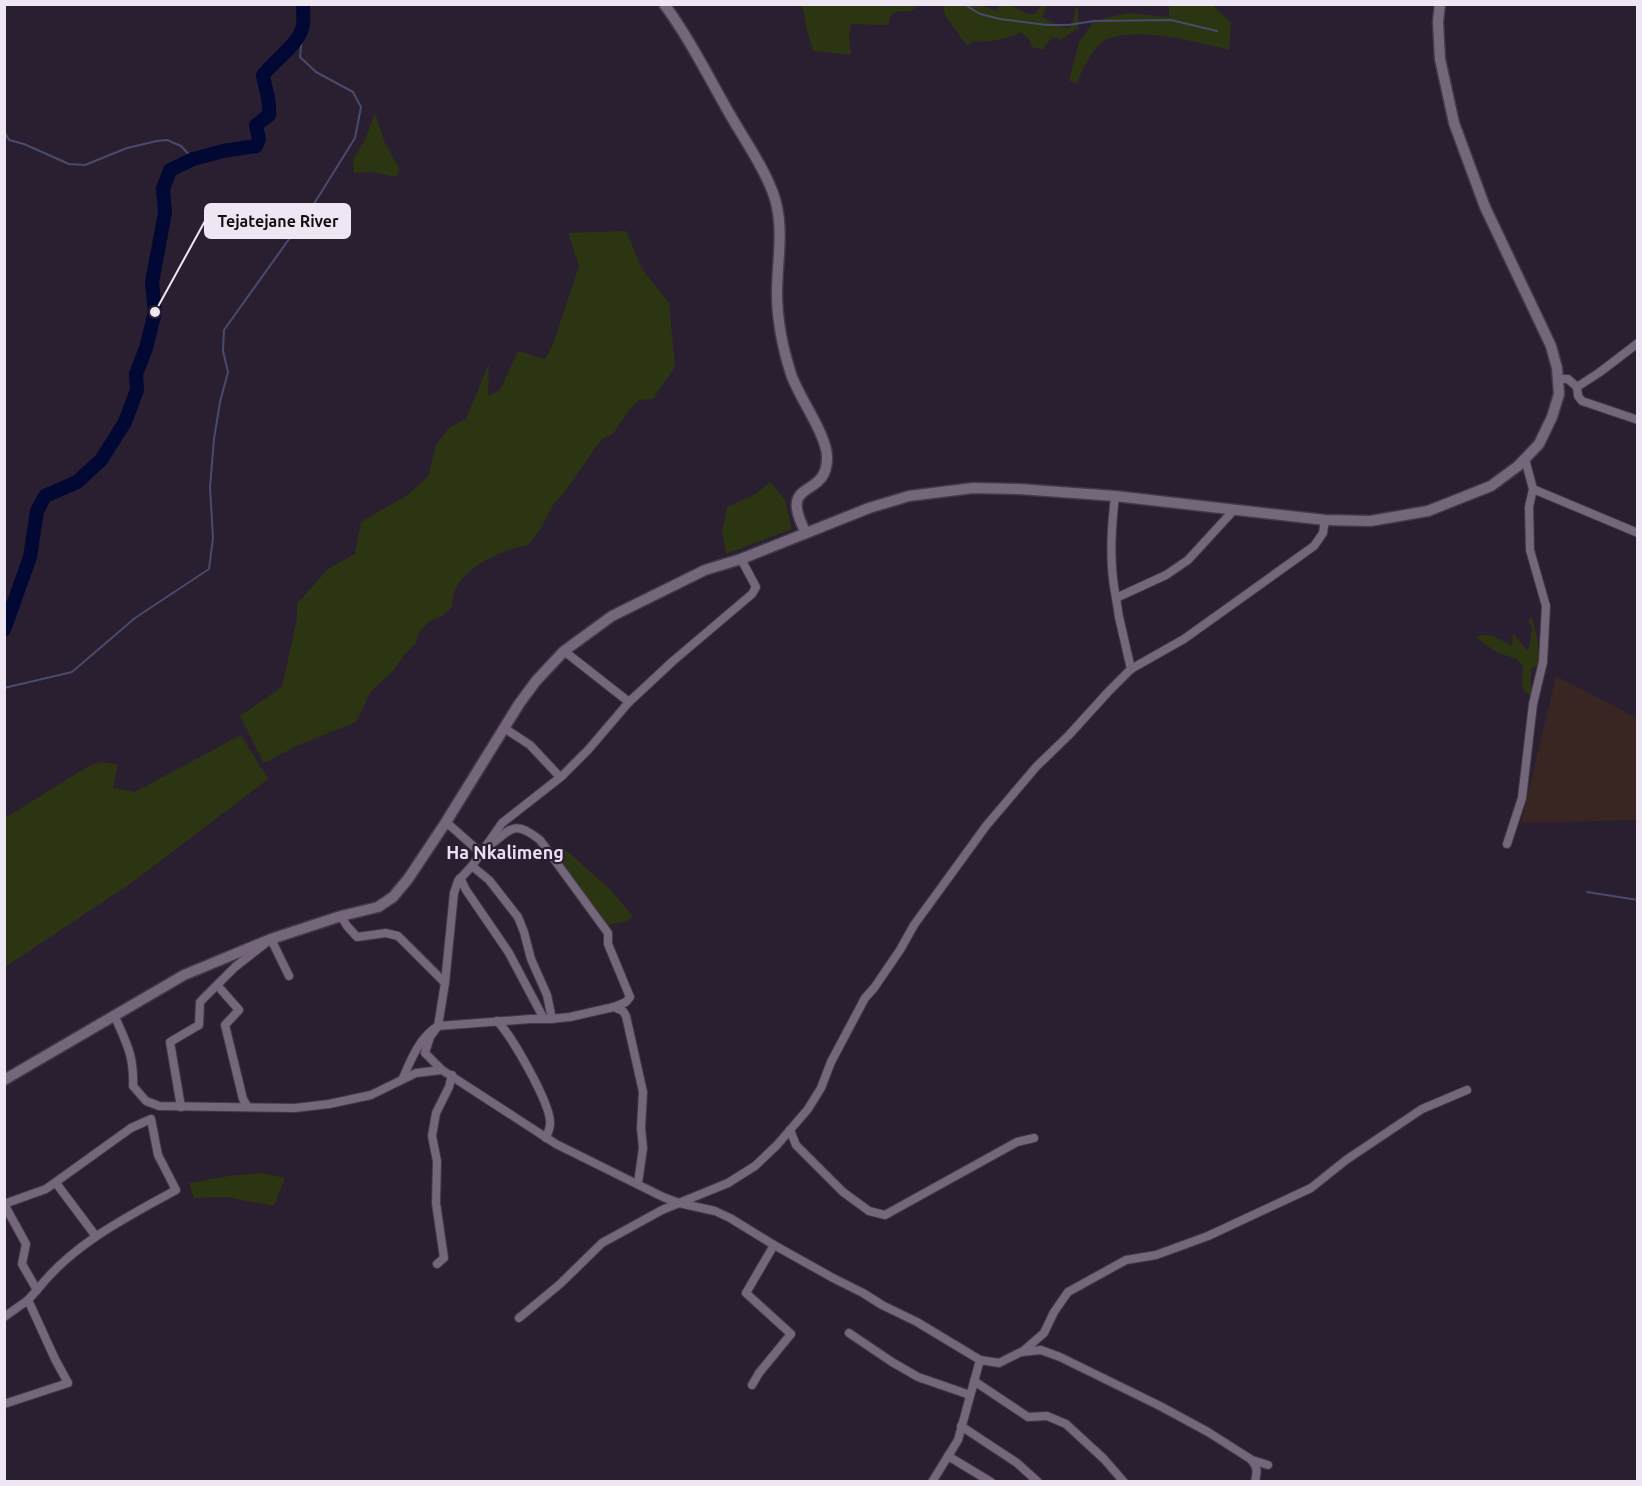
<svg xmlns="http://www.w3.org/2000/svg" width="1642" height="1486" font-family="Ubuntu,sans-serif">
<rect width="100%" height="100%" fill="#2a1f30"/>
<path fill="#392622" d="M1556,676L1637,718V820L1521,823Z"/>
<g fill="#2c3511">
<path d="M1213,4L1215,8L1231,22L1229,50C1201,43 1124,22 1100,44C1089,54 1082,71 1076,84L1069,80L1079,42L1094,21L1127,13L1169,17V5Z"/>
<path d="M802,5L918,4V5L911,11H899L891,15L888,25L851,24L849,35L851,55L813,51L807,30Z"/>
<path d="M943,5H980L997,11L999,5H1012V6L1028,14H1036L1040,5H1047L1042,17L1061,27L1069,28L1072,25L1076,6L1078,8V28L1061,40L1053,37L1046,44L1044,50L1032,47L1028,38L1020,32C1009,39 987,43 973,41L967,46L945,15Z"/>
<path d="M375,113L384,141L400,170L396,177L373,172L354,173L353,160L365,140Z"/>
<path d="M626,231L642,269L669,303L675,367L653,399L639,400L629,410L613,434L602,439L593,451L564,493L553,505L540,530L528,545C504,549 462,567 454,593C452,597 453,603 452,607L442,616L428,622L419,633L415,645L405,654L393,671L371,691L356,722L301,744L264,763L240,716L282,687L297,619V604L328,569L355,554L361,522L409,494L428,476L436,445L449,428L466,419L489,363L488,396L500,390L518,351L545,359L553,344L579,266L568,233Z"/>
<path d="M771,482L785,500L792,529L726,554L722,532L727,507L754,495Z"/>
<path d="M1532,617L1538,642L1540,667H1531V695L1525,693L1522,685L1523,666L1517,659L1498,653L1475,637C1491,631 1498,639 1512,646L1513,633L1527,651C1532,643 1530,636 1532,627L1528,621Z"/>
<path d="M241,735L268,779L134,881L5,967V818L87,767L101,762L118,765L113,788L135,792Z"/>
<path d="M560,845L611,890L633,917L624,922L607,925L552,852Z"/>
<path d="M261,1173L285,1178L274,1206L226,1197L194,1198L189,1183L229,1176Z"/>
</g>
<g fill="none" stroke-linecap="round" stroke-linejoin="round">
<g stroke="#484b6c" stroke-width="2">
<path d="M964,4L980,14L1000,19L1047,25H1068L1094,21L1171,20L1217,31"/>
<path d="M4,131L9,140L24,144L69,164L85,165L127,148L157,141L167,140L181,146L193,159"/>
<path d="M4,688L72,672L135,618L209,569L213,538L210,487L214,439L220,402L228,372L223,351L224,330L312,207L355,138L361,107L353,92L316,72L300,57L303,27"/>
<path d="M1587,892L1638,900"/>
</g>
<path stroke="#010833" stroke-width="14" d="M4,630L30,557L37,511L45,496L77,482L101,460L125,422L137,390L136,374L146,348L155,312L152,282L165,213L163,189L170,170L193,159L223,151L256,146L259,139L256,125L269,115C271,103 265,88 263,75C274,61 301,42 303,25C304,18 303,11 303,4"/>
<g stroke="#433948" stroke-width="10">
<g id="minor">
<path d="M1558,379H1568L1577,387L1600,372L1638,343"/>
<path d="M1577,387L1578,396L1582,401L1638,420"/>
<path d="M1533,489L1638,533"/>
<path d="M1115,496C1111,531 1109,563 1116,598"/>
<path d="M1131,669L1119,617L1116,598L1166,575L1188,560L1233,511"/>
<path d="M629,702L673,661L752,594L756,587L741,559"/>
<path d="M504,728L530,745L560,777"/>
<path d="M446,822L481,853"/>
<path d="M1507,844L1522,798L1533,704L1543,662L1546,606L1530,550L1529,507L1533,489L1525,459"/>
<path d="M472,866L489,880L518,917L524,932L531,959L547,995L552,1019"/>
<path d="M460,878L466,890L509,953L544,1019"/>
<path d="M341,916L347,926L357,937L386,933L398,936L445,983"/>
<path d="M217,985L239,1010L225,1025L243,1099L247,1106"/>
<path d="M614,1007L623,1011L626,1016L643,1092L641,1128L643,1148L638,1183"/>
<path d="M115,1017C127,1044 134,1056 133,1086L146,1101L159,1106L295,1108L329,1104L371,1095L416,1073L442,1070L556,1144L663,1197L679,1203L715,1211L730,1218L774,1245L833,1278L863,1293L882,1305L917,1322L980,1360L999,1363L1021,1352L1041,1350L1060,1357L1160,1406L1208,1432L1252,1460L1268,1465"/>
<path d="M497,1021C511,1034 552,1106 550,1124C550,1129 547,1134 546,1138"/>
<path d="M442,1070L425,1053L430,1037L438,1026L530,1019H550L570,1017L614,1007L626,1002L630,997L608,944V933L540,840C512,817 510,832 487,847"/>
<path d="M403,1078C411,1059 420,1037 438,1026L445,983L454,893L458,881L472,866L502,823L562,776L588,750L629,702L564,651"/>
<path d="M181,1107L170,1042L199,1025L200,1002L235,967L271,939L289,976"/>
<path d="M151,1119L158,1155L176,1190C125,1218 73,1244 37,1290L22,1264L26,1244L4,1204L46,1189L131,1128Z"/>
<path d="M790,1130L796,1145L843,1192L869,1211L885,1215L1017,1142L1034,1138"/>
<path d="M56,1183L95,1235"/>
<path d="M437,1264L444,1258L436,1203L437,1161L432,1136L436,1113L449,1087L452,1075"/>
<path d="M4,1317L28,1300L37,1290"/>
<path d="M519,1318L560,1284L602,1243L662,1210L728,1183L755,1166L777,1145L808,1109L821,1088L831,1062L865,998L874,988L900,950L914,925L986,826L1036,767L1069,735L1109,691L1131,669L1184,639L1314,546L1323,533L1325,520"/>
<path d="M849,1333L892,1362L918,1377L970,1395"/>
<path d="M1022,1352L1044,1333L1054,1312L1068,1292L1126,1260L1156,1255L1208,1236L1311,1188L1346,1160L1422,1109L1467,1090"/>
<path d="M974,1381L1028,1417L1047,1416L1066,1424L1104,1459L1124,1482"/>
<path d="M752,1385L759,1373L791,1334L746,1293L774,1245"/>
<path d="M4,1404L68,1383L55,1359L28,1300"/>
<path d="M961,1426L1017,1463L1038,1482"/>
<path d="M948,1456L991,1482"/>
<path d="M1252,1461C1258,1467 1257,1473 1255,1482"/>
<path d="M932,1482L958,1440L980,1360"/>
</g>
</g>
<g stroke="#433948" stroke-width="13">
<g id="secondary">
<path d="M664,4C690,39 710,80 732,118C746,142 772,180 777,207C783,236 777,264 777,293C777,319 783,349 791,374C798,396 827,435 827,457C828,501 776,476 806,533"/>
<path d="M4,1080L184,975L271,939L341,916L378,907L393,897L408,879L446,822L519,704L536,681L564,651L612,616L705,570L741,559L869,508L909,496L973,488L1019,489L1115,496L1325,520L1370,521L1428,511L1491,486L1518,466L1539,444L1552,417L1559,394L1557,368L1551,346L1485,207L1454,123L1440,59L1438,22L1440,4"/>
</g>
</g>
<use href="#minor" stroke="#74667b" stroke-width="8"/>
<use href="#secondary" stroke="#74667b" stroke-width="10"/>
</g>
<g text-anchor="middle" stroke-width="4.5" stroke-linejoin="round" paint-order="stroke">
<g font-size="18" font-weight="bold" fill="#ecddf4" stroke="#2a1f30">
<text x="505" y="859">Ha Nkalimeng</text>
</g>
</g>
<path fill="none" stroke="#eee6f2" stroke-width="2" d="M155 312L205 221"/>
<circle fill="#eee6f2" stroke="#2a1f30" stroke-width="2" cx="155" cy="312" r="6"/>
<rect fill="#eee6f2" stroke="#eee6f2" stroke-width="2" x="205" y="204" width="145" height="34" rx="6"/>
<g font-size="16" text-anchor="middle" font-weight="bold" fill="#111">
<text x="278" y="227">Tejatejane River</text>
</g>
<rect width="1642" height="1486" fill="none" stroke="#eee6f2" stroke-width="12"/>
</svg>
